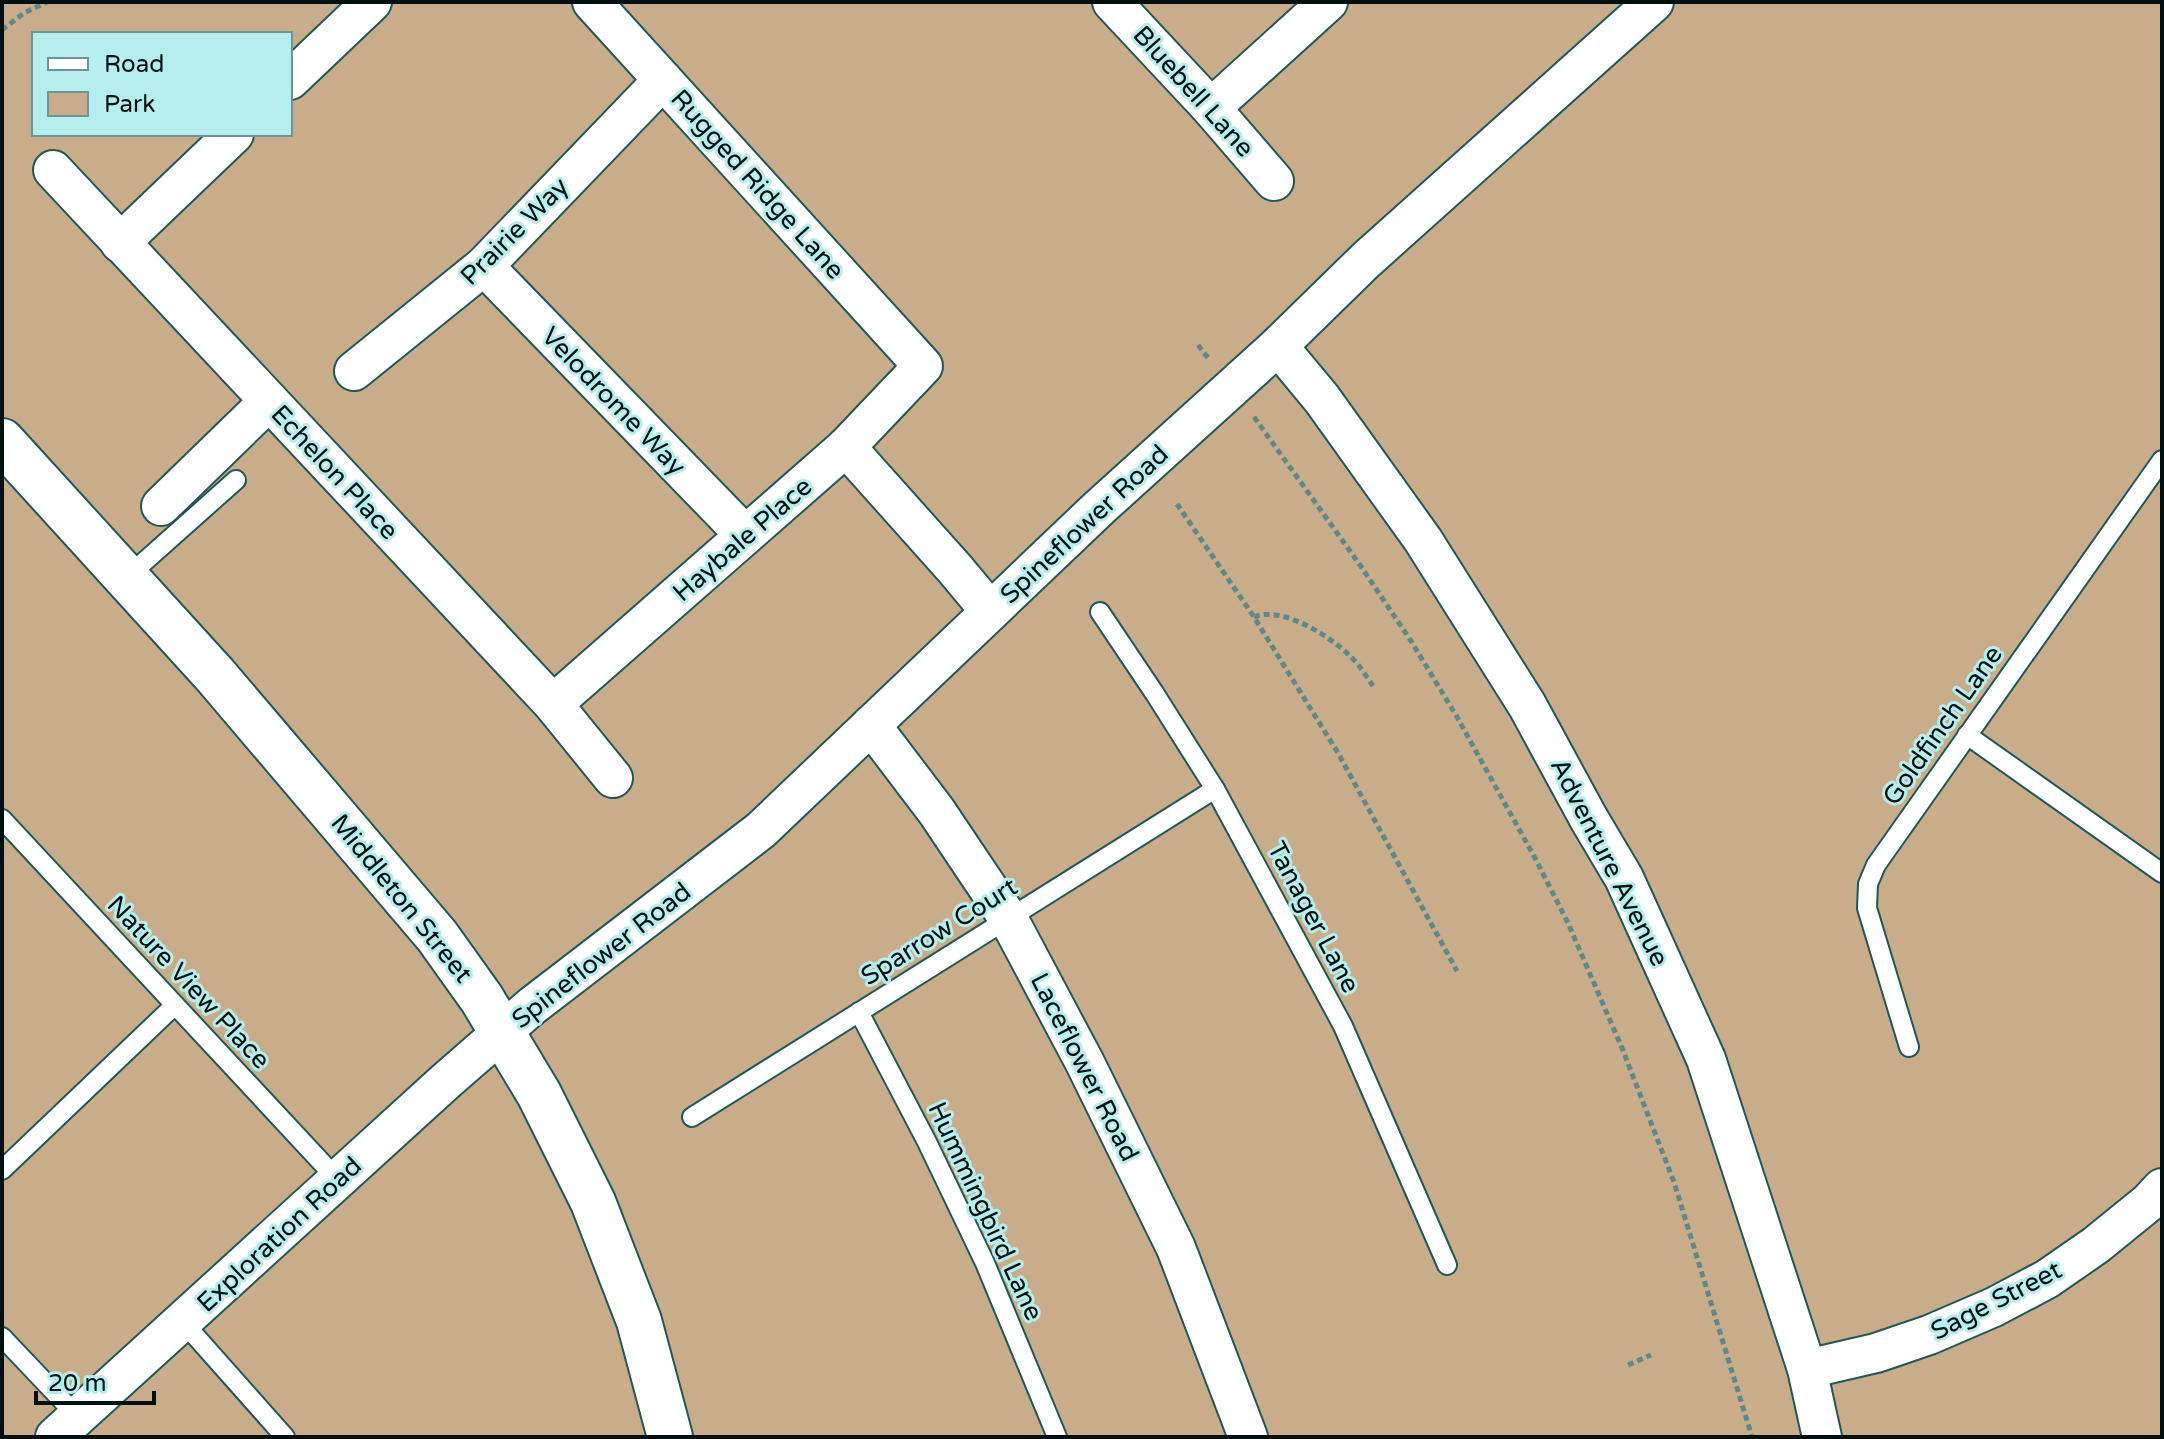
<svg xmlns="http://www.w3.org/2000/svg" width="2164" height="1439" font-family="'Varela Round',sans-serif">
<rect width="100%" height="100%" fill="#a9e1df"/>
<path fill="#c9ad8a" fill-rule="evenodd" d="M2,2H2162V1437H2ZM34,34H290V134H34Z"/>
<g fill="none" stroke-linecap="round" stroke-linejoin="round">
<g stroke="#215857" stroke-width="22">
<g id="lane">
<path d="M127,577L236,480"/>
<path d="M1100,612L1155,694L1215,789L1343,1026L1447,1265"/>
<path d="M1967,735L2162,873"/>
<path d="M2,819L338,1180"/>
<path d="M859,1012L927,1142L985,1263L1057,1437"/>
<path d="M1909,1047L1867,908L1868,884L1876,865L2162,460"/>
<path d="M692,1117L1215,789"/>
<path d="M2,1170L175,1005"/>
<path d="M183,1322L285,1437"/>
<path d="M2,1337L77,1416"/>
</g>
</g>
<g stroke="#215857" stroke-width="42">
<g id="street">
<path d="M1112,2L1211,108L1274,181"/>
<path d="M290,80L372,2"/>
<path d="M1211,108L1328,2"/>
<path d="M53,170L553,704L613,778"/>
<path d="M120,243L234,134"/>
<path d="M484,266L745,535"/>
<path d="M1278,346L1322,399L1423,540L1527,705L1589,819L1624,878L1706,1059L1807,1369L1822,1437"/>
<path d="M354,371L484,266L663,80"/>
<path d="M846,447L955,569L990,611"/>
<path d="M161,506L269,401"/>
<path d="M553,704L846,447L923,366L592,2"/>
<path d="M871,725L937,812L1008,918L1085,1063L1176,1248L1248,1437"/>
<path d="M1807,1369L1876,1353L1929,1335L1994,1307L2047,1279L2096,1245L2149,1202L2162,1188"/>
<path d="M55,1437L446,1081L532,1006L761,830L1099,508L1278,346L1366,260L1654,2"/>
</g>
</g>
<g stroke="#215857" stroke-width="48">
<path id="secondary" d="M2,441L215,675L437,936L482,999L539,1094L593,1202L639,1321L670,1437"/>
</g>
<g stroke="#618887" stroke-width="5" stroke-dasharray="6 4" stroke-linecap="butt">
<path d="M2,30L24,13L47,2"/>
<path d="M1198,345L1209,359"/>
<path d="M1254,417L1360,565L1411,641L1457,717L1535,858L1568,923L1622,1048L1674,1182L1752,1437"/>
<path d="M1177,504L1254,617L1338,753L1457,971"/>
<path d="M1254,617C1282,605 1331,637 1350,656C1359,664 1366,676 1373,686"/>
<path d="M1628,1365L1651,1355"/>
</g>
<use href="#lane" stroke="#fff" stroke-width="18"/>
<use href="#street" stroke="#fff" stroke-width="38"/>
<use href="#secondary" stroke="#fff" stroke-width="44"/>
</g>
<g text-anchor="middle" stroke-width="6" stroke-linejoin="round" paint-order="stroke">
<g font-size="26" fill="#000f0f" stroke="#b6eeed">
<text transform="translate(1194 91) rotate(48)" y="9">Bluebell Lane</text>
<text transform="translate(758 184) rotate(48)" y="9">Rugged Ridge Lane</text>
<text transform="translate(514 231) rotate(-45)" y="9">Prairie Way</text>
<text transform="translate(614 401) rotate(46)" y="9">Velodrome Way</text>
<text transform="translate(335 472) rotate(47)" y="9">Echelon Place</text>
<text transform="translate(1084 524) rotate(-43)" y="9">Spineflower Road</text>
<text transform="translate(742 539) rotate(-41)" y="9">Haybale Place</text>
<text transform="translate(1942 725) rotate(-55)" y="9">Goldfinch Lane</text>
<text transform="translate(1610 862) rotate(63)" y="9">Adventure Avenue</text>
<text transform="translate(402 898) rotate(51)" y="9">Middleton Street</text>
<text transform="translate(1314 917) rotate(62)" y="9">Tanager Lane</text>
<text transform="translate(939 931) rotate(-32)" y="9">Sparrow Court</text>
<text transform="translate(601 955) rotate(-38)" y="9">Spineflower Road</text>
<text transform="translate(189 982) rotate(47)" y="9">Nature View Place</text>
<text transform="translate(1085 1067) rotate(63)" y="9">Laceflower Road</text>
<text transform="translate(986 1211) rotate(65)" y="9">Hummingbird Lane</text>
<text transform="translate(279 1234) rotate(-43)" y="9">Exploration Road</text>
<text transform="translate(1996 1300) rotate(-27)" y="9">Sage Street</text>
</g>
</g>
<rect width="2164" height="1439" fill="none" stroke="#000f0f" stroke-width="8"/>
<rect x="32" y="32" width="260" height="104" fill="#b6eeed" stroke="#6d9594" stroke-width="2"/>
<rect x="48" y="58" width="40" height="12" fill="#ffffff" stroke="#6d9594" stroke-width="2"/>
<text x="104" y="72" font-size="24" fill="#000f0f">Road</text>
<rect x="48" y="92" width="40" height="24" fill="#c9ad8a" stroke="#6d9594" stroke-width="2"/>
<text x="104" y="112" font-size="24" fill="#000f0f">Park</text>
<path d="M36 1391v12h118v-12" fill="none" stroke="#000f0f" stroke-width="4"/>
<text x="48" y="1391" font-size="24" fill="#000f0f" stroke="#b6eeed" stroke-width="6" paint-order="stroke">20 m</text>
</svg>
